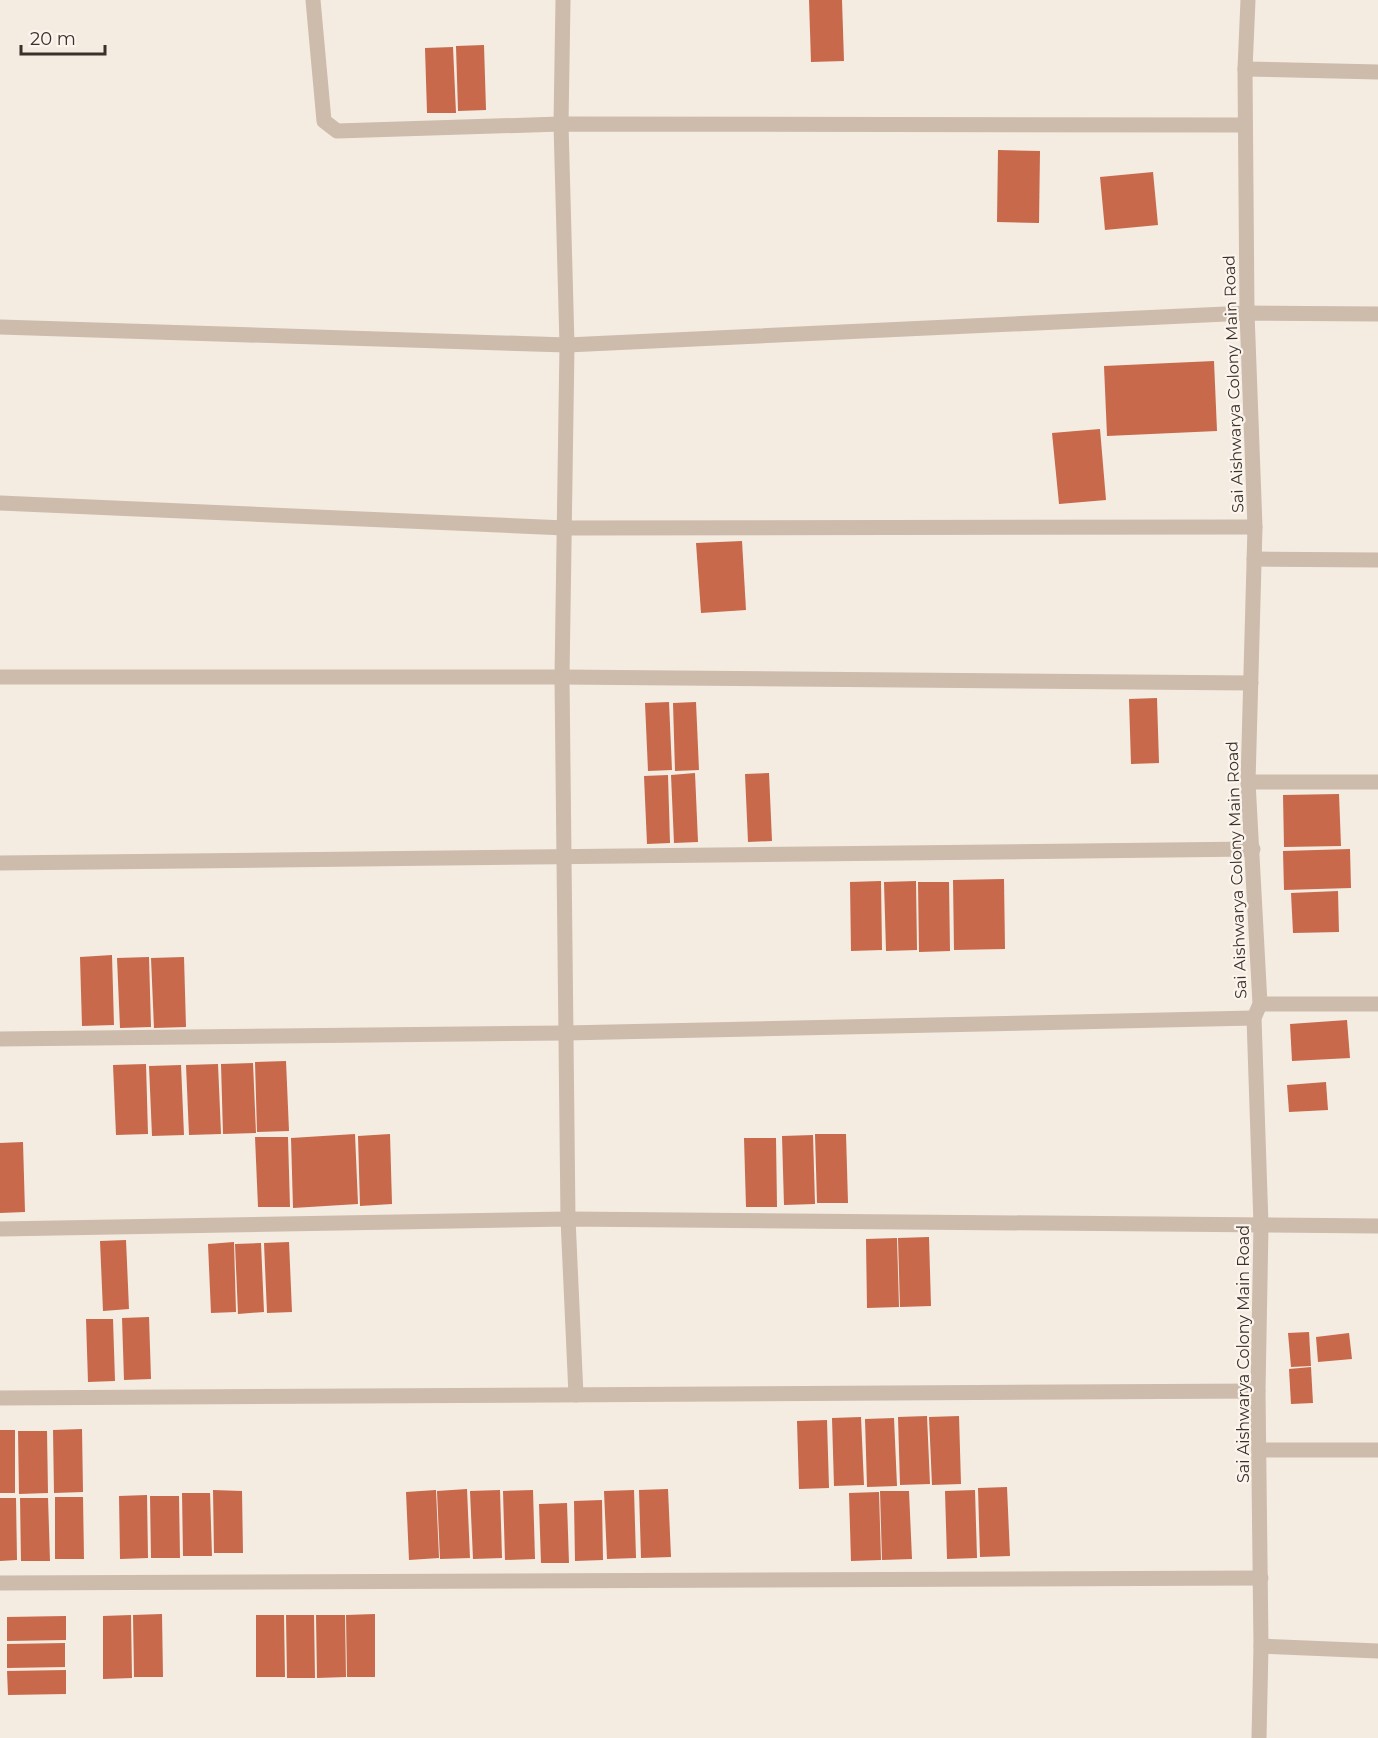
<svg xmlns="http://www.w3.org/2000/svg" width="1378" height="1738" font-family="Montserrat,sans-serif">
<rect width="100%" height="100%" fill="#f4ebe1"/>
<g fill="#c8694b">
<path d="M809,0H842L844,61L811,62Z"/>
<path d="M484,45L486,110L458,111L456,46Z"/>
<path d="M453,47L456,113H427L425,48Z"/>
<path d="M998,150L1040,151L1039,223L997,222Z"/>
<path d="M1153,172L1158,225L1105,230L1100,177Z"/>
<path d="M1214,361L1217,431L1107,436L1104,366Z"/>
<path d="M1100,429L1106,500L1059,504L1052,433Z"/>
<path d="M742,541L746,610L701,613L696,543Z"/>
<path d="M1157,698L1159,763L1131,764L1129,699Z"/>
<path d="M669,702L672,770L648,771L645,703Z"/>
<path d="M696,702L699,770L675,771L673,703Z"/>
<path d="M695,773L698,842L674,843L671,775Z"/>
<path d="M769,773L772,841L748,842L745,774Z"/>
<path d="M668,775L670,843L647,844L644,776Z"/>
<path d="M1339,794L1341,846L1284,847L1283,795Z"/>
<path d="M1350,849L1351,888L1284,890L1283,851Z"/>
<path d="M1004,879L1005,949L954,950L953,880Z"/>
<path d="M881,881L882,950L851,951L850,882Z"/>
<path d="M916,881L917,950L886,951L884,882Z"/>
<path d="M918,882H949L950,951L919,952Z"/>
<path d="M1338,891L1339,932L1293,933L1291,893Z"/>
<path d="M112,955L114,1025L82,1026L80,957Z"/>
<path d="M149,957L151,1027L120,1028L117,958Z"/>
<path d="M184,957L186,1027L154,1028L151,958Z"/>
<path d="M1347,1020L1350,1058L1292,1061L1290,1024Z"/>
<path d="M286,1061L289,1131L257,1132L255,1062Z"/>
<path d="M253,1063L256,1133L223,1134L221,1064Z"/>
<path d="M146,1064L148,1134L116,1135L113,1065Z"/>
<path d="M218,1064L221,1134L189,1135L186,1065Z"/>
<path d="M181,1065L184,1135L152,1136L149,1066Z"/>
<path d="M1326,1082L1328,1110L1289,1112L1287,1085Z"/>
<path d="M355,1134L358,1204L293,1208L291,1138Z"/>
<path d="M390,1134L392,1204L360,1206L358,1136Z"/>
<path d="M815,1134H846L848,1203H817Z"/>
<path d="M813,1135L815,1204L784,1205L782,1136Z"/>
<path d="M255,1137H288L290,1207H258Z"/>
<path d="M744,1138H776L777,1207H746Z"/>
<path d="M23,1142L25,1212L0,1213V1143Z"/>
<path d="M929,1237L931,1306L900,1307L898,1238Z"/>
<path d="M897,1238L899,1307L867,1308L866,1239Z"/>
<path d="M126,1240L129,1309L103,1311L100,1241Z"/>
<path d="M234,1242L236,1312L211,1313L208,1244Z"/>
<path d="M289,1242L292,1312L267,1313L264,1243Z"/>
<path d="M261,1243L264,1312L238,1314L235,1244Z"/>
<path d="M149,1317L151,1379L124,1380L122,1318Z"/>
<path d="M86,1319H113L115,1381L88,1382Z"/>
<path d="M1309,1332L1311,1366L1291,1367L1288,1333Z"/>
<path d="M1349,1333L1352,1359L1318,1362L1316,1337Z"/>
<path d="M1311,1367L1313,1403L1291,1404L1289,1369Z"/>
<path d="M927,1416L930,1484L900,1485L898,1417Z"/>
<path d="M959,1416L961,1484L932,1485L929,1417Z"/>
<path d="M861,1417L864,1485L834,1486L832,1418Z"/>
<path d="M894,1418L897,1486L867,1487L865,1419Z"/>
<path d="M827,1420L829,1488L799,1489L797,1421Z"/>
<path d="M82,1429L83,1492L54,1493L53,1430Z"/>
<rect x="0" y="1430" width="15" height="63"/>
<path d="M18,1431H47L48,1493L19,1494Z"/>
<path d="M1007,1487L1010,1556L980,1557L978,1488Z"/>
<path d="M467,1489L470,1558L440,1559L437,1491Z"/>
<path d="M668,1489L671,1557L641,1558L639,1490Z"/>
<path d="M213,1490L242,1491L243,1553H214Z"/>
<path d="M436,1490L439,1558L409,1560L406,1492Z"/>
<path d="M500,1490L502,1558L473,1559L470,1491Z"/>
<path d="M533,1490L535,1559L505,1560L503,1491Z"/>
<path d="M634,1490L636,1558L607,1559L604,1491Z"/>
<path d="M975,1490L977,1558L947,1559L945,1491Z"/>
<path d="M880,1491H909L912,1559L882,1560Z"/>
<path d="M879,1492L881,1560L851,1561L849,1493Z"/>
<path d="M182,1493H210L212,1556H183Z"/>
<path d="M147,1495L148,1558L120,1559L119,1496Z"/>
<path d="M150,1496H179L180,1558H151Z"/>
<path d="M55,1497H83L84,1559H55Z"/>
<path d="M0,1498H16L17,1560L0,1561Z"/>
<path d="M20,1498H48L50,1561H21Z"/>
<path d="M602,1500L603,1560L575,1561L574,1501Z"/>
<path d="M567,1503L569,1563H541L539,1504Z"/>
<path d="M162,1614L163,1677H134L133,1615Z"/>
<path d="M375,1614V1677H347L346,1615Z"/>
<path d="M131,1615L132,1678L103,1679V1616Z"/>
<path d="M256,1615H284L285,1677H256Z"/>
<path d="M286,1615H314L315,1678H287Z"/>
<path d="M316,1615H345L346,1677L317,1678Z"/>
<path d="M66,1616V1640L7,1641V1617Z"/>
<path d="M65,1643V1667L7,1668V1644Z"/>
<path d="M66,1670V1694L8,1695L7,1671Z"/>
</g>
<g fill="none" stroke-linecap="round" stroke-linejoin="round">
<g stroke="#cdbbac" stroke-width="15">
<path d="M313,0L324,121L337,131L561,124L1245,125"/>
<path d="M563,0L561,124L567,345L562,677L568,1219L576,1395"/>
<path d="M1245,69L1378,72"/>
<path d="M0,327L567,345L1247,313L1378,314"/>
<path d="M0,503L565,528L1255,527"/>
<path d="M1254,559L1378,560"/>
<path d="M0,677H562L1251,683"/>
<path d="M1248,782H1378"/>
<path d="M0,863L1253,849"/>
<path d="M1260,1004H1378"/>
<path d="M0,1039L565,1033L1254,1018"/>
<path d="M0,1229L568,1219L1378,1226"/>
<path d="M0,1398L1258,1391"/>
<path d="M1260,1450H1378"/>
<path d="M0,1583L1261,1578"/>
<path d="M1261,1646L1378,1651"/>
</g>
<path stroke="#cdbbac" stroke-width="15" d="M1248,0L1245,69L1247,313L1255,527L1248,782L1260,1004L1254,1018L1261,1225L1258,1391L1261,1646L1259,1738"/>
</g>
<g text-anchor="middle" stroke-width="4.5" stroke-linejoin="round" paint-order="stroke">
<g font-size="16" fill="#3b302b" stroke="#fbf5ee">
<text transform="translate(1233 384) rotate(-92)" y="6">Sai Aishwarya Colony Main Road</text>
<text transform="translate(1236 870) rotate(-92)" y="6">Sai Aishwarya Colony Main Road</text>
<text transform="translate(1243 1354) rotate(-90)" y="6">Sai Aishwarya Colony Main Road</text>
</g>
</g>
<path d="M21 45v9h84v-9" fill="none" stroke="#3b302b" stroke-width="3"/>
<text x="30" y="45" font-size="18" fill="#3b302b" stroke="#fbf5ee" stroke-width="4.5" paint-order="stroke">20 m</text>
</svg>
